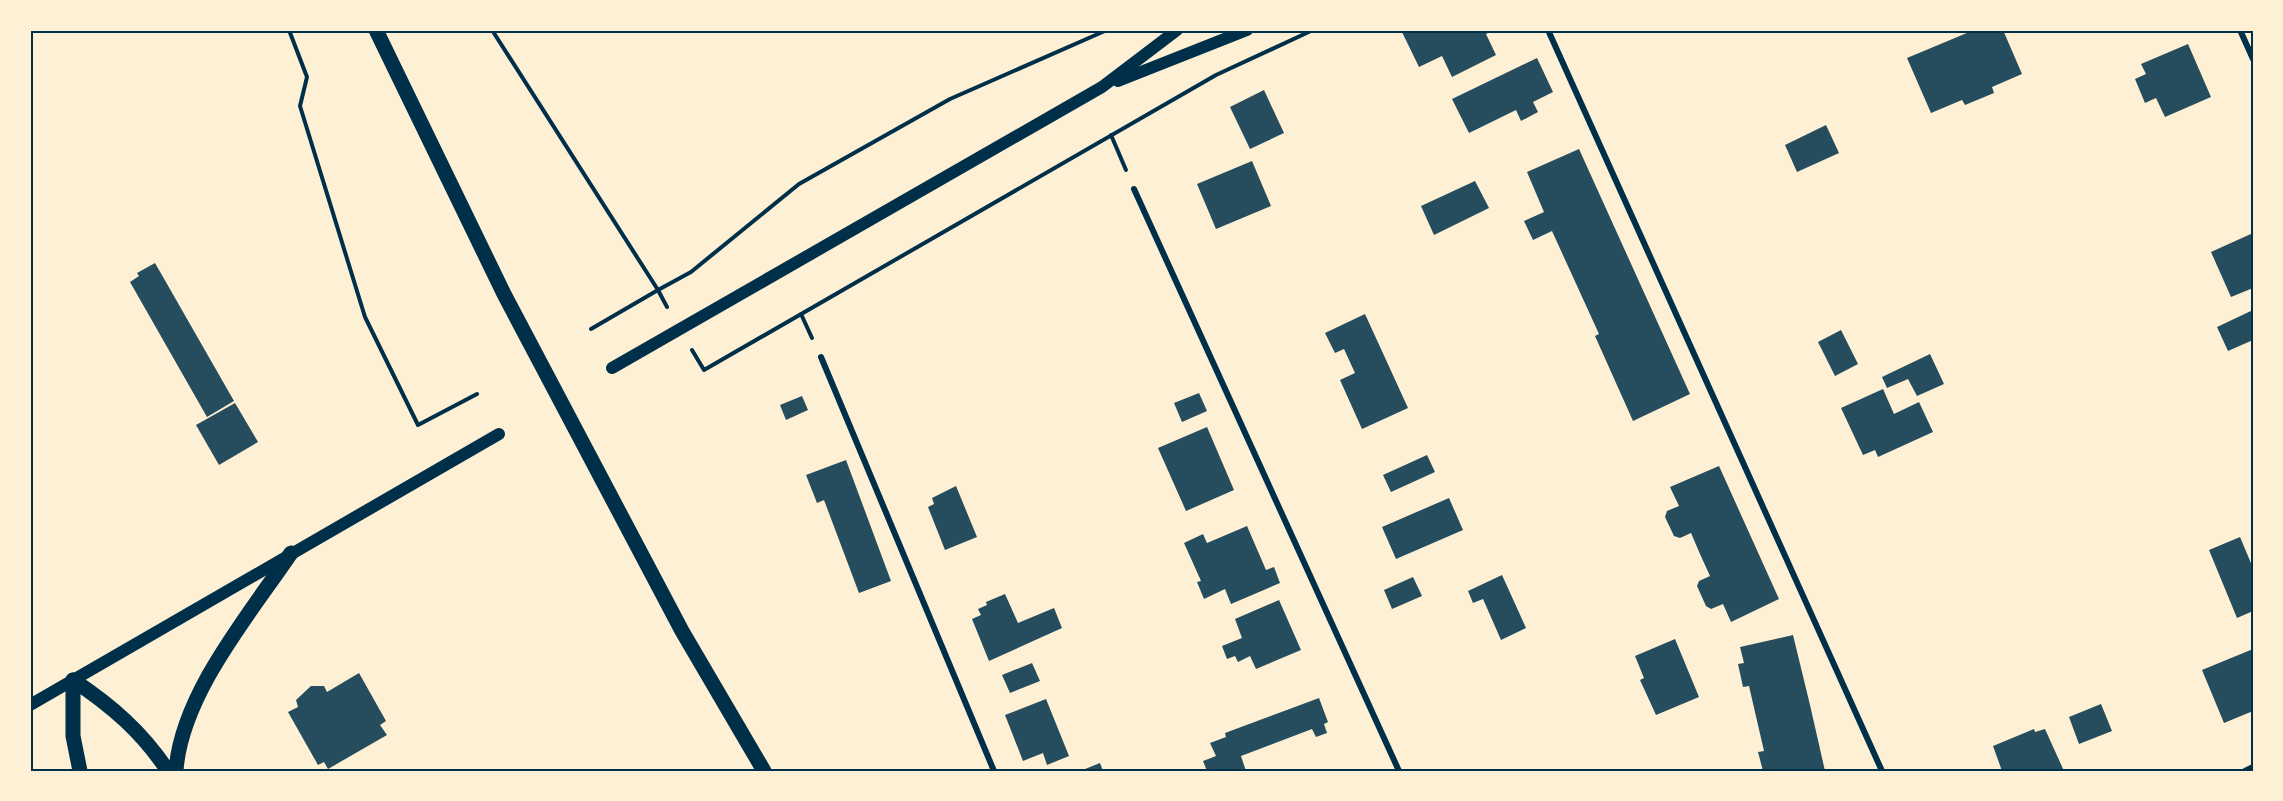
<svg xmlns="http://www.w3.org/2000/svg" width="2283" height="801" font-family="'Sofia Sans Condensed',sans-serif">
<rect width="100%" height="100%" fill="#fdf0d5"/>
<g fill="#264d5e">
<path d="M1401,30H1494L1486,34L1496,55L1452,77L1442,56L1419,67Z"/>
<path d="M1974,30H2003L2022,74L1992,87L1994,93L1965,105L1962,100L1931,113L1907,58Z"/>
<path d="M2188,44L2211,97L2165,117L2156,98L2145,103L2135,79L2146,74L2141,64Z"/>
<path d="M1537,58L1553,92L1533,102L1538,112L1521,121L1516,110L1469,133L1452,99Z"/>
<path d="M1264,90L1284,133L1250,149L1230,107Z"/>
<path d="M1826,125L1839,153L1797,172L1785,145Z"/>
<path d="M1579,149L1690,394L1633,421L1595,336L1599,334L1552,231L1533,240L1524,221L1544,212L1527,172Z"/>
<path d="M1252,161L1271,206L1216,229L1197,184Z"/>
<path d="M1475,181L1489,208L1434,235L1421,206Z"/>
<path d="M2253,233V288L2231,297L2211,252Z"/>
<path d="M155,263L234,401L207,417L130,282L139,276L137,273Z"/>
<path d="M2253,310V340L2228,351L2217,327Z"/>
<path d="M1365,314L1408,408L1362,429L1340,380L1355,373L1344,349L1335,353L1325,333Z"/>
<path d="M1841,330L1858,364L1835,376L1818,342Z"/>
<path d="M1930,354L1944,384L1917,396L1908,379L1887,388L1882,377Z"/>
<path d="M1883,389L1894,414L1919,402L1933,432L1878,457L1875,450L1863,455L1841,408Z"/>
<path d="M1199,393L1207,411L1182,422L1174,403Z"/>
<path d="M802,396L808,410L786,420L780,405Z"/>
<path d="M235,403L258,442L219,465L196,425Z"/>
<path d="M1207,427L1234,490L1186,511L1158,448Z"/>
<path d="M1427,455L1435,472L1391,492L1383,475Z"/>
<path d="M846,460L891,581L859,593L824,500L817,503L806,475Z"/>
<path d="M1719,466L1779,599L1731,622L1723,604L1711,609L1706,606L1697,586L1699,581L1710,576L1700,554L1691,533L1680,538L1674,536L1665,517L1667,511L1679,506L1670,487Z"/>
<path d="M956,486L977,537L945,550L928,507L934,504L932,498Z"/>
<path d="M1449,498L1463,530L1396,559L1382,527Z"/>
<path d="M1247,526L1266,570L1274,567L1280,583L1231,604L1225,589L1204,599L1197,582L1201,581L1184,543L1203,534L1207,543Z"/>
<path d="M2240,537L2253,568V611L2237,618L2209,550Z"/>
<path d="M1502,575L1526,628L1501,640L1483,599L1473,603L1468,591Z"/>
<path d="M1413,577L1422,596L1392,609L1384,590Z"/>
<path d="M1005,594L1018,623L1054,608L1062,628L989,661L972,619L981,615L978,609L987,605L986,602Z"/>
<path d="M1279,600L1301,650L1256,669L1250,656L1238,662L1235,656L1227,659L1222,646L1242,638L1235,619Z"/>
<path d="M1793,635L1810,705L1825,771H1763L1758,752L1764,751L1749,686L1743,687L1738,664L1744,663L1740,647Z"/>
<path d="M1675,639L1699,697L1656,715L1640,680L1644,678L1635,656Z"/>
<path d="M2253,649V711L2224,723L2202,670Z"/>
<path d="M1032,663L1040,681L1010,693L1002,675Z"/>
<path d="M359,673L386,721L380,725L387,735L328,769L324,762L318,765L288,712L298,707L296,700L311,686H324L327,692Z"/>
<path d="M1319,698L1328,722L1324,724L1327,733L1316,737L1312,729L1241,756L1246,771H1207L1203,761L1216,756L1210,743L1226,737L1225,733Z"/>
<path d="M1046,699L1069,756L1047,765L1043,753L1023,761L1005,715Z"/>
<path d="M2101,704L2112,731L2079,744L2069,717Z"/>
<path d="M2034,729L2035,732L2045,729L2064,771H2002L1993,746Z"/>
<path d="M1100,763L1103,771H1080Z"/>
</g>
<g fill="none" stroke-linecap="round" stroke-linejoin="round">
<g stroke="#003049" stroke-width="4">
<path d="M289,30L307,77L300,106L365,317L418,425L477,394"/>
<path d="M492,30L658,290L591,329"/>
<path d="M1111,135L1126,170"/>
<path d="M667,307L658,290L691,272L799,184L950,99L1107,30"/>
<path d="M801,314L812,338"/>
<path d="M692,350L704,370L1216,75L1313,30"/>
</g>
<g stroke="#003049" stroke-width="6">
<path d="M1548,30L1882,771"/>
<path d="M2240,30L2253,59"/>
<path d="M1134,189L1399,771"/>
<path d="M821,357L994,771"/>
<path d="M2245,771L2253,767"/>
</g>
<g stroke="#003049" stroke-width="12">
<path d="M1118,81L1247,30"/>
<path d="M612,368L1102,87L1177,30"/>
<path d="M30,705L499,434"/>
</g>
<g stroke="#003049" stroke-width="15">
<path d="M376,30L504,294L682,631L764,771"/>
<path d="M73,680C112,706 142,732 168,771"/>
<path d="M73,680V736L80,771"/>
<path d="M176,771C181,695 249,615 291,553"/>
</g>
</g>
<rect width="2283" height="801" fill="none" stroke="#fdf0d5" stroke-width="63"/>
<rect x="32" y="32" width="2220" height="738" fill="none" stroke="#003049" stroke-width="2"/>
</svg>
